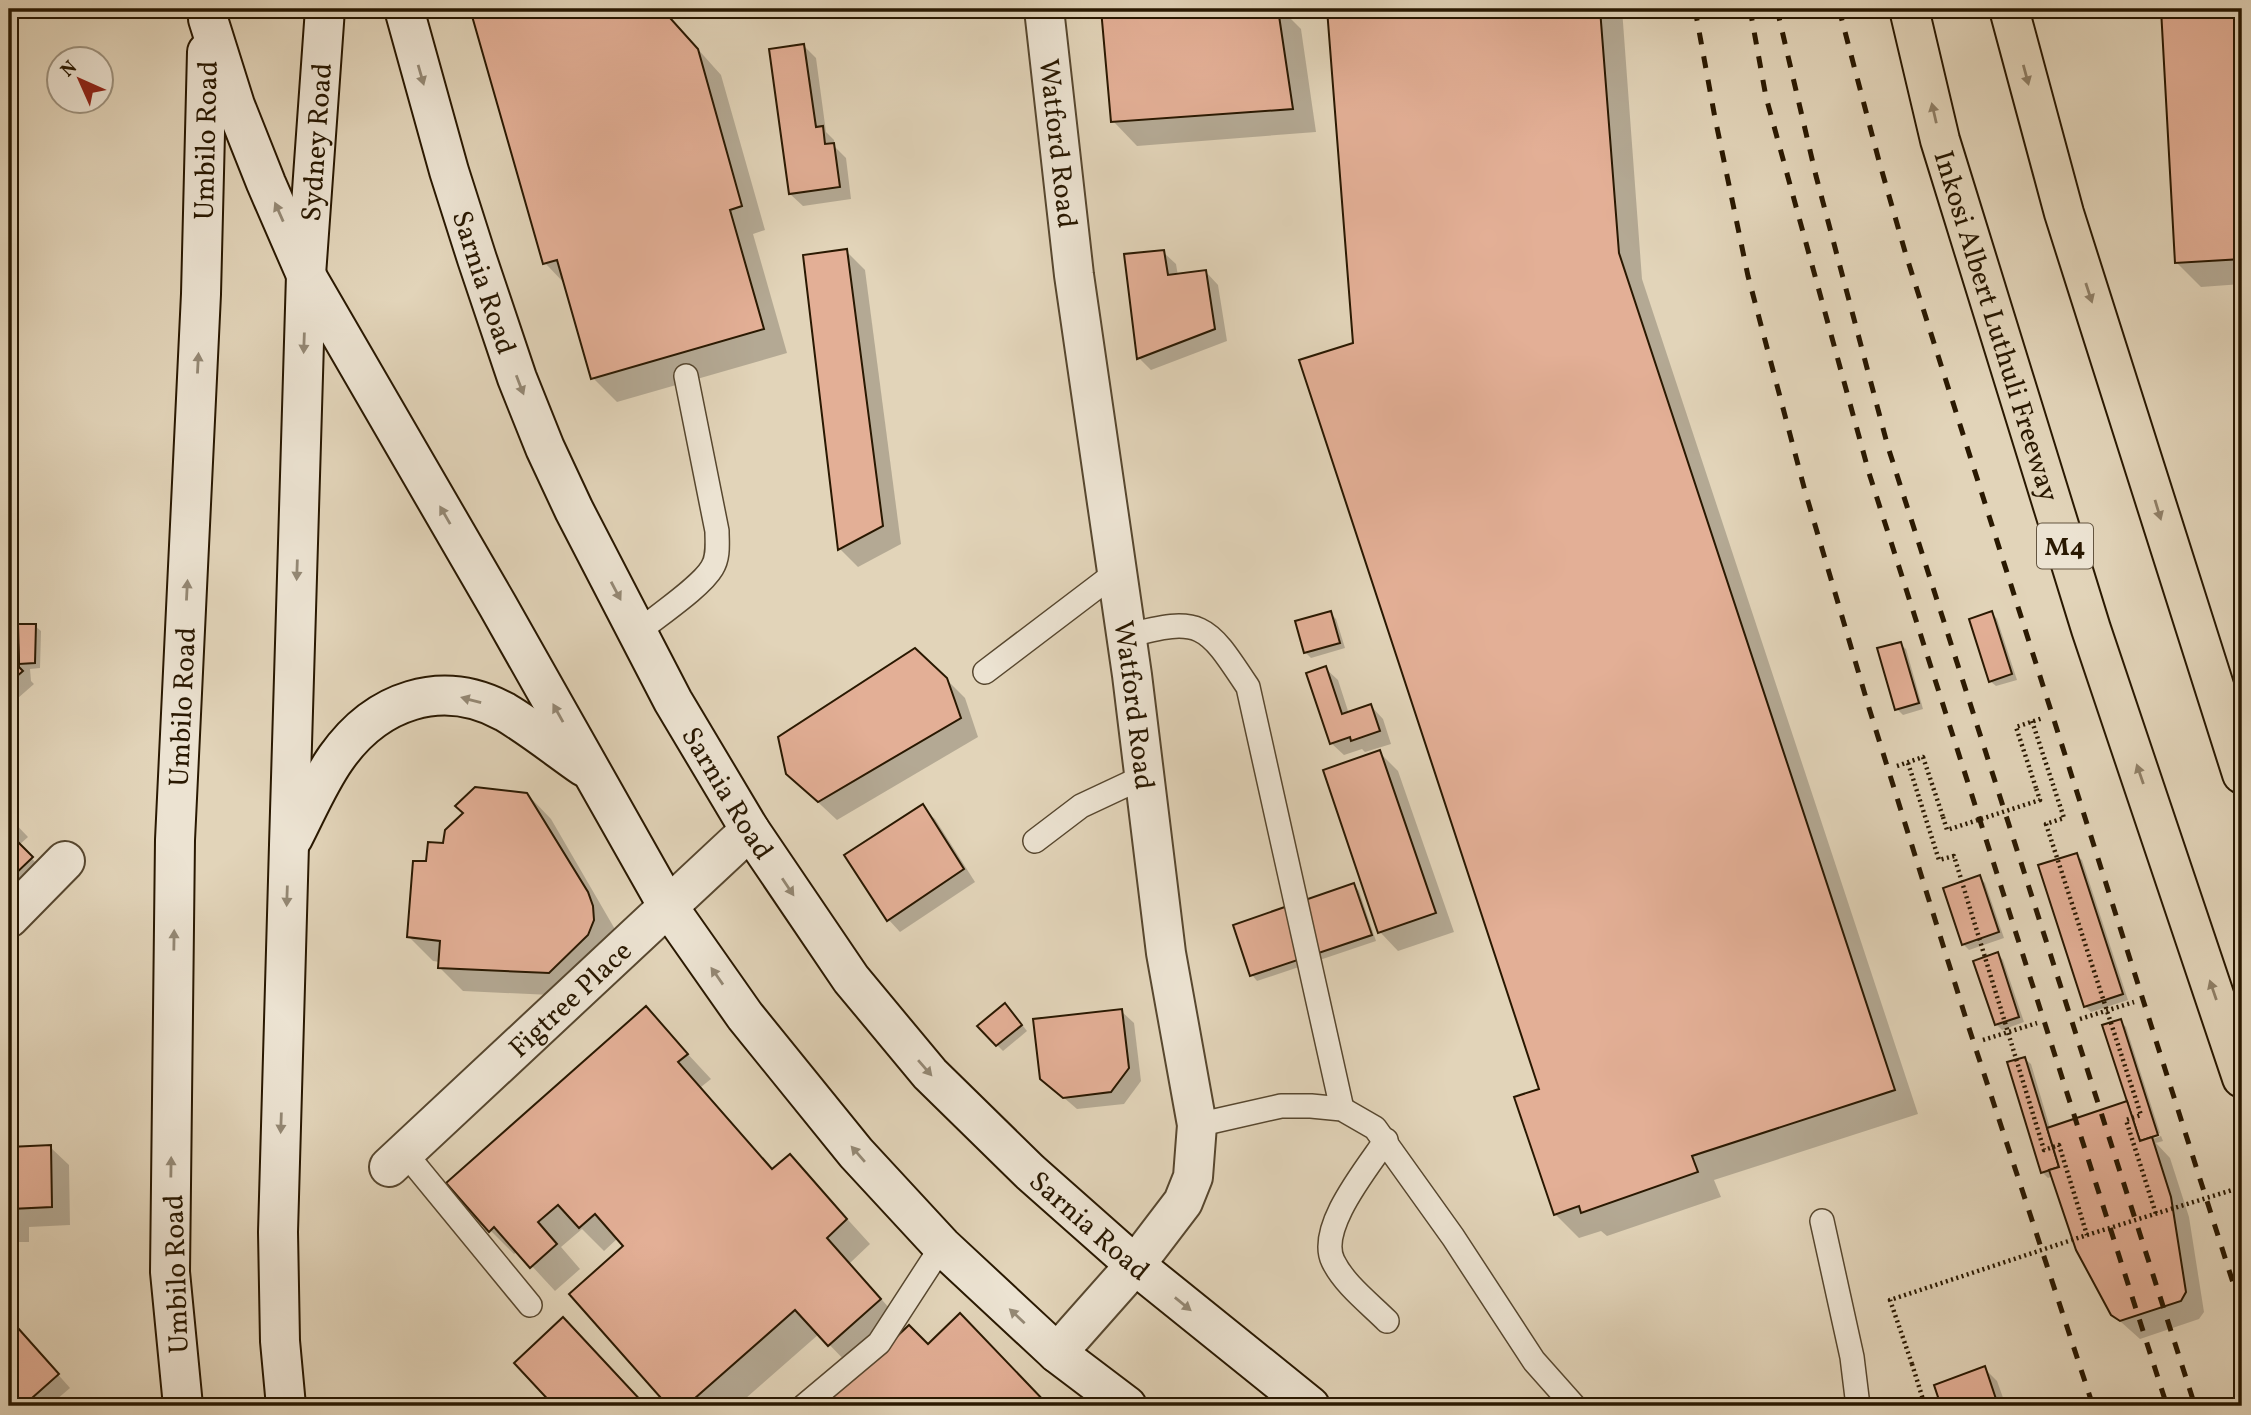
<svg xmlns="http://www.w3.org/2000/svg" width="2251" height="1415" font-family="Vollkorn,serif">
<rect width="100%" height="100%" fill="#e2d4b9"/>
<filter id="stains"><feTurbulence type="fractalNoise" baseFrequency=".00286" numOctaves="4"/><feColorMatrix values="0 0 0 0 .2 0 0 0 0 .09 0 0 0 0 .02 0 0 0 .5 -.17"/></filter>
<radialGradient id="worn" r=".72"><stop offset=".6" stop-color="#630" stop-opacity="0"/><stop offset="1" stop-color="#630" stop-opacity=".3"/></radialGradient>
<g fill="#0003">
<path d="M472,9H662L721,75L765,230L753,234L787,353L617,402L593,378L566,285L545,263Z"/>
<path d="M1102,9H1281L1301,29L1316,132L1137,146L1113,121Z"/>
<path d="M1328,9H1622L1642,279L1918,1114L1714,1180L1721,1197L1607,1236L1601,1231L1579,1238L1555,1214L1541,1091L1355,344Z"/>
<path d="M2163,9H2242V284L2201,287L2177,263Z"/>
<path d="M804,46L816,58L826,132L834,140L835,147L846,158L851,199L803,206L790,194Z"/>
<path d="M846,251L865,270L901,544L858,567L840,549Z"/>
<path d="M1163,252L1176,264L1178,276L1206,272L1218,285L1227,341L1151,370L1139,358Z"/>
<path d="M1330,613L1336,619L1345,648L1311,658L1305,652Z"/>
<path d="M1992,613L1997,619L2017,680L1996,686L1990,681Z"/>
<path d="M35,626L41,631L40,668L30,669L31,681L34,684L9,706V636L20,648Z"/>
<path d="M1900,644L1906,649L1923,709L1903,715L1897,709Z"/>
<path d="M1325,668L1338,680L1349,714L1371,706L1383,719L1391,744L1365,752L1362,749L1344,755L1331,743Z"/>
<path d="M946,679L965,698L978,737L837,820L807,792Z"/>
<path d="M1379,752L1398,771L1454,932L1398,951L1380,932Z"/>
<path d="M527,794L551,819L616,931L573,996L463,991L439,967L440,962L433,961L409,937L428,863L444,845Z"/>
<path d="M922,807L935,819L975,882L900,932L888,919Z"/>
<path d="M9,817L28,837L19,845L37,864L9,891Z"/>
<path d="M2076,855L2082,860L2128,1000L2091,1012L2085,1006Z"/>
<path d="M1979,877L1985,883L2004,938L1969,950L1963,944Z"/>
<path d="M1354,885L1359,891L1376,941L1257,981L1252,975Z"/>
<path d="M1998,954L2003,960L2024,1022L2002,1030L1996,1024Z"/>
<path d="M646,1009L711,1079L701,1087L774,1170L790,1156L870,1244L850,1263L903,1324L853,1369L819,1334L737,1406H670L571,1294L625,1246L618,1238L604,1251L582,1229L561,1247L580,1269L555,1291L518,1251L514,1254L490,1230Z"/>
<path d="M1011,1011L1027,1031L1003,1051L997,1045Z"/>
<path d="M1121,1011L1134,1023L1141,1081L1124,1104L1077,1109L1041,1078Z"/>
<path d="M2120,1021L2126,1027L2160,1133L2150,1136V1140L2161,1136L2163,1141L2156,1143L2170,1158L2189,1217L2204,1312L2199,1319L2140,1339L2112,1314L2053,1176L2048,1178L2042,1172L2025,1059L2031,1064L2050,1128L2129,1102Z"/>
<path d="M50,1147L69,1165L70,1225L29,1227V1242H15L9,1236V1148Z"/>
<path d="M9,1319L70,1388L49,1406H9Z"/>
<path d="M909,1327L928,1346L984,1339L1048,1406H826Z"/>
<path d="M1984,1368L1997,1381L2006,1406H1943L1936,1386Z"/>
</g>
<g fill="#e3af96" stroke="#291801" stroke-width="2">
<path d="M470,9H662L698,49L742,206L730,210L764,329L591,379L557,260L543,264Z"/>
<path d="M1101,9H1278L1293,109L1111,122Z"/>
<path d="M1327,9H1600L1619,253L1895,1090L1692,1156L1698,1172L1581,1213L1579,1206L1554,1215L1514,1097L1539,1089L1299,360L1353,343Z"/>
<path d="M2161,9H2242V259L2175,263Z"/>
<path d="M804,44L816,127L823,126L825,144L834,143L840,187L789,194L769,49Z"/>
<path d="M847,249L883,526L838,550L803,255Z"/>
<path d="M1164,250L1168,275L1206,270L1215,329L1137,359L1124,254Z"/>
<path d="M1331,611L1340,643L1304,653L1295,621Z"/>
<path d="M1992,611L2012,674L1989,682L1969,619Z"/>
<path d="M18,624H36L35,663L19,664Z"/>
<path d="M9,634L18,643L19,667L23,671L9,683Z"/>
<path d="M1901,642L1919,703L1895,710L1877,648Z"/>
<path d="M915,648L947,678L961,718L818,802L786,774L778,737Z"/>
<path d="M1326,666L1342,714L1371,704L1380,731L1351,741L1350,737L1330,744L1306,673Z"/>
<path d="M1380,750L1436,913L1378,933L1323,770Z"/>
<path d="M475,787L527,793L588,892L593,906L594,920L588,935L549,973L438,968L440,941L407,937L413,861H426L428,842L443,843L445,830L463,813L455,806Z"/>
<path d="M923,804L964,869L887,921L844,855Z"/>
<path d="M9,815L17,824L9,831Z"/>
<path d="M19,843L33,857L9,880V853Z"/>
<path d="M2077,853L2123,994L2084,1007L2038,865Z"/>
<path d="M1980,875L1999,932L1962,945L1943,888Z"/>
<path d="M1354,883L1372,935L1250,976L1233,925Z"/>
<path d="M1998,952L2019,1017L1995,1025L1973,961Z"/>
<path d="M1005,1003L1022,1025L996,1046L977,1026Z"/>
<path d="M646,1006L688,1054L678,1062L772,1169L790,1154L847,1219L827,1238L881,1299L828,1346L795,1310L686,1406H668L569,1294L623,1246L595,1214L579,1228L558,1205L538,1222L557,1244L530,1268L494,1227L489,1232L446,1183Z"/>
<path d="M1122,1009L1129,1068L1111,1092L1063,1098L1040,1079L1033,1019Z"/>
<path d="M2121,1019L2158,1135L2140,1141L2102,1025Z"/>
<path d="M2025,1057L2059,1167L2041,1173L2007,1062Z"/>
<path d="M2127,1101L2140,1141L2152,1137L2171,1197L2186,1292L2181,1301L2120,1321L2111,1315L2076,1250L2049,1170L2059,1167L2047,1128Z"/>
<path d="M51,1145L52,1207L11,1209V1224H9V1147Z"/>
<path d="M960,1313L1049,1406H823L909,1325L928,1344Z"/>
<path d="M563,1317L646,1406H554L514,1363Z"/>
<path d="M9,1318L59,1374L23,1406H9Z"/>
<path d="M1985,1366L1997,1402L1985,1406H1941L1934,1385Z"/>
</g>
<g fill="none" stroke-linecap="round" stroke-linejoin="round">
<g stroke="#57472f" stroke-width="26">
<g id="service">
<path d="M638,632C657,616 701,587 712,568C719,557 717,543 717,531L686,376"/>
<path d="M1127,636C1202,615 1207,625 1248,687L1342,1109"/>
<path d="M985,672L1118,571"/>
<path d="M1035,841L1081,806L1145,776"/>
<path d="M1197,1125L1281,1106H1311L1342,1109L1375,1128L1453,1237L1534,1361L1574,1406"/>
<path d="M1386,1140C1368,1167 1317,1228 1333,1261C1344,1284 1369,1303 1387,1321"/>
<path d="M405,1153L530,1305"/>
<path d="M1822,1221L1852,1357L1858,1406"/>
<path d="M804,1406L879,1343L942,1246"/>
</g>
</g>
<g stroke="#57472f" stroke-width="42">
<g id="minor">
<path id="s1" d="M1044,9L1074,275L1132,675L1166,953L1197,1125L1193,1177L1183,1202L1135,1265L1057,1353"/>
<path d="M9,918L65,861"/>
<path id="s2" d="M389,1167L750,830"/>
</g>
</g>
<g stroke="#291801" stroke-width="42">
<g id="secondary">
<path id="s3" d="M404,9L449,171L477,259L517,378L545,448L574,510L673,701L750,830L851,979L930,1074L1030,1172L1135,1265L1310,1406"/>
<path d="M208,19L235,105L266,183L306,275L498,606L667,905L745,1016L856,1153L942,1246L1057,1353L1127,1406"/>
<path d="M293,838C307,811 319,782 336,758C376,701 441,677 505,712C532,728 558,749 584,767"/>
<path id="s4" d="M183,1406L170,1272L175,840L201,294L207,52"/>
<path id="s5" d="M286,1406L280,1341L278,1232L289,845L306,275L325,9"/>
</g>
</g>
<g stroke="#291801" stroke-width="42">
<g id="motorway">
<path id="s6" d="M1909,9L1940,140L2091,629L2242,1078"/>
<path d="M2009,9L2064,213L2242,774"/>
</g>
</g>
<g stroke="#291801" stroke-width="4.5" stroke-dasharray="2 3.5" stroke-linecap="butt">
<path d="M2032,721L2064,818L2046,824L2141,1115L2126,1120L2156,1214"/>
<path d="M1908,763L1939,860L1954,856L2044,1150L2059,1145L2087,1235"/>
<path d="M1897,766L1923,757L1943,817"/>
<path d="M2036,788L2016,727L2043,718"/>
<path d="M2080,1019L2134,1002"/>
<path d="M1983,1040L2037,1023"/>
<path d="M1912,1364L1925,1406"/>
</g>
<use href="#service" stroke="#ece3d2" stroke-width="23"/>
<use href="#minor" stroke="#ece3d2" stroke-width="38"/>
<use href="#secondary" stroke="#ece3d2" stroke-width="38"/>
<use href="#motorway" stroke="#e2d4b9" stroke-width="38"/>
<g stroke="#291801" stroke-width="5" stroke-dasharray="12 12" stroke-linecap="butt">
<path d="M1695,9L1715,118L1748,276L1805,491L1869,708L1967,1022L2093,1406"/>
<path d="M1750,9L1766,97L1869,473L2167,1406"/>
<path d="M1777,9L1816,176L1888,447L2195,1406"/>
<path d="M1839,9L1879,161L1906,255L2242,1311"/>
</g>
<g stroke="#291801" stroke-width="4.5" stroke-dasharray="2 3.5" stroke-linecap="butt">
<path d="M1943,817L1947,830L2040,800L2036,788"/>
<path d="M1912,1364L1890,1300L2087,1235L2242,1187"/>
</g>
</g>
<defs><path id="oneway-solid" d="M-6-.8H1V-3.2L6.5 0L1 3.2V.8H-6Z" transform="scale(1.75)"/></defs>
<g fill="#948874">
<use href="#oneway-solid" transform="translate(421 75) rotate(74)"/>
<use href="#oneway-solid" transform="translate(279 212) rotate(-114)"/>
<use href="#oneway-solid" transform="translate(304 343) rotate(92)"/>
<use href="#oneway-solid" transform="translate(198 363) rotate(-87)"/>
<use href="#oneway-solid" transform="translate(520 385) rotate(69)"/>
<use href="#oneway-solid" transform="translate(445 515) rotate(-120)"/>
<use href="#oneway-solid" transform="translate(297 570) rotate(92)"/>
<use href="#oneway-solid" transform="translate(187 590) rotate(-87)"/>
<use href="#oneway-solid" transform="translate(616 591) rotate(62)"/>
<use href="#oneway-solid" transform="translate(471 700) rotate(-165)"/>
<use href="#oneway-solid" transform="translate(558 713) rotate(-119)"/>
<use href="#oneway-solid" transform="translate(788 887) rotate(56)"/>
<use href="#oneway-solid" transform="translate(287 896) rotate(92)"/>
<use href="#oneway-solid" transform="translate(174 940) rotate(-89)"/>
<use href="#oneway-solid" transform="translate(717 976) rotate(-125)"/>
<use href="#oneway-solid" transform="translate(925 1068) rotate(49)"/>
<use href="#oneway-solid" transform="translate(281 1123) rotate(92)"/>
<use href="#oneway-solid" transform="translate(858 1154) rotate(-131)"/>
<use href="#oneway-solid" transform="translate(171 1167) rotate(-89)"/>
<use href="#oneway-solid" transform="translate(1183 1304) rotate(39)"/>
<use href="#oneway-solid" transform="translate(1017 1316) rotate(-137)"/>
</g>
<g fill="#8f7f66">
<use href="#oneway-solid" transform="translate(2026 75) rotate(75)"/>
<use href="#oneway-solid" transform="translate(1934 113) rotate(-103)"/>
<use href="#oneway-solid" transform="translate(2089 293) rotate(72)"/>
<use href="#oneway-solid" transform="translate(2158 510) rotate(73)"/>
<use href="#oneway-solid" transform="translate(2140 774) rotate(-109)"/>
<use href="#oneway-solid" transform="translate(2213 990) rotate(-109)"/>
</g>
<g text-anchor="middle" stroke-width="6" stroke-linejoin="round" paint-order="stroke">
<rect fill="#ece3d2" stroke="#645540" stroke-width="2" x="2037" y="523.5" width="56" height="45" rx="5"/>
<g font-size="26" font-weight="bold" fill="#291801">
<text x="2065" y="555">M4</text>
</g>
<g font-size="28" fill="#291801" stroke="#ece3d2">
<text dy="10" stroke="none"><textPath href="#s4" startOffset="1267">Umbilo Road</textPath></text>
<text dy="10" stroke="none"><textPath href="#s5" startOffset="1265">Sydney Road</textPath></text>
<text dy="10" stroke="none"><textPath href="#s1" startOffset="135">Watford Road</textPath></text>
<text dy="10" stroke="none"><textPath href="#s3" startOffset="285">Sarnia Road</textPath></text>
<text dy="10" stroke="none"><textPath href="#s6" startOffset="329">Inkosi Albert Luthuli Freeway</textPath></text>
<text dy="10" stroke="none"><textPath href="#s1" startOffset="702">Watford Road</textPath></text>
<text dy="10" stroke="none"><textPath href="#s4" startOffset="700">Umbilo Road</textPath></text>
<text dy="10" stroke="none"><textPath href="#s3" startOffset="852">Sarnia Road</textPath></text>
<text dy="10" stroke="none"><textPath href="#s2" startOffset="247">Figtree Place</textPath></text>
<text dy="10" stroke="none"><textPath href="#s3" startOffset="1419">Sarnia Road</textPath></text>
<text transform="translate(175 1274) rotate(-92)" y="10">Umbilo Road</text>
</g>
</g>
<rect width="2251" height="1415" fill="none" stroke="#e2d4b9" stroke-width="35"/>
<rect x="10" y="10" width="2230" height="1394" fill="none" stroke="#291801" stroke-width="3.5"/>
<rect x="18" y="18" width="2216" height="1380" fill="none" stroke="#291801" stroke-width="2"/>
<g transform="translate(80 80) rotate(315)"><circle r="33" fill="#ece3d2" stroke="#9e927e" stroke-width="2"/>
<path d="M0-5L12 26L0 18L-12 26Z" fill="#8f2418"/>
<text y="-10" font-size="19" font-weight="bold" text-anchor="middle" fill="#291801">N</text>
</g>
<rect width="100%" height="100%" filter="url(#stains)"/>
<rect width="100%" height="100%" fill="url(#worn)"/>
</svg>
